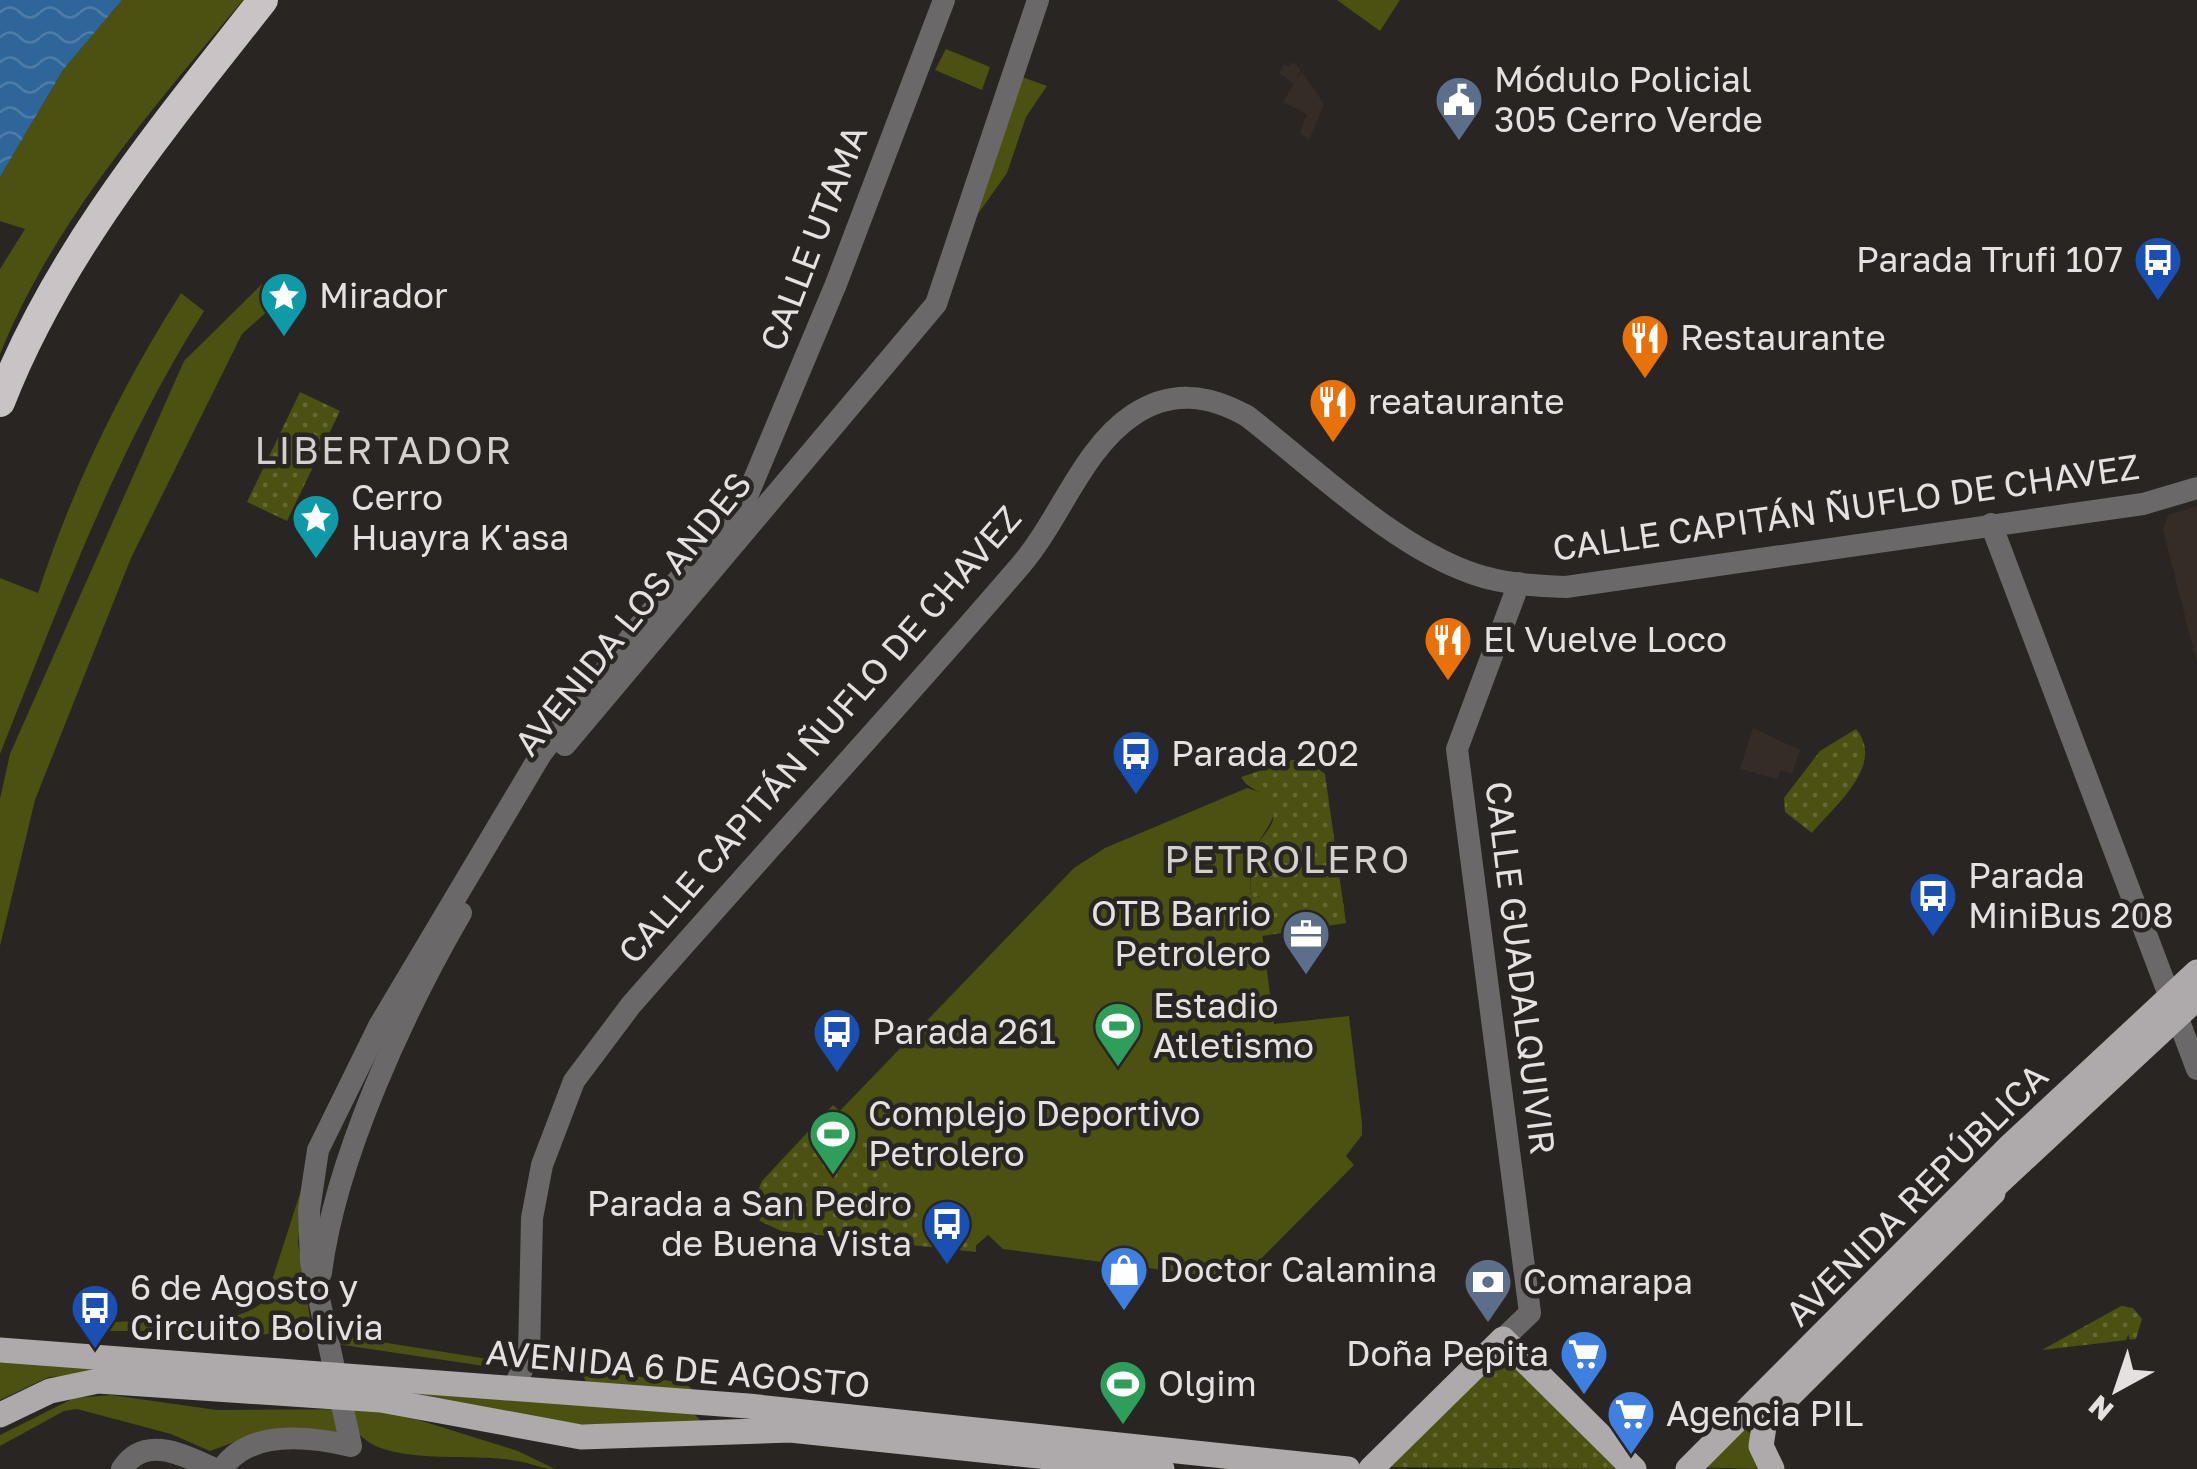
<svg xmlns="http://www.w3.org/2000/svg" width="2197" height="1469" font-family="'Golos Text',sans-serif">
<defs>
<pattern id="park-dots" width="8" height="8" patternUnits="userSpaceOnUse" patternTransform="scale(2.5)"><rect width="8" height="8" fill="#4c5010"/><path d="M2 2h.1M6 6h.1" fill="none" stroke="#666932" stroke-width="1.8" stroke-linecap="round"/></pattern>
<pattern id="water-waves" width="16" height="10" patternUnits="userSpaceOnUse" patternTransform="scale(2.5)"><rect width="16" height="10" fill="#2f6699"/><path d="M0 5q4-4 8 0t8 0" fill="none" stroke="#4d7ca7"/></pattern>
</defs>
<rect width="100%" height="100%" fill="#292523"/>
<g fill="#352c26">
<path d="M1293,62L1301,70L1294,82L1302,72L1324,104L1309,140L1300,133L1307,114L1283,102L1294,84L1279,73L1284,64L1289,67Z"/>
<path d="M2197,506V663L2163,530L2168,515Z"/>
<path d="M1753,728L1800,750L1792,774L1781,770L1777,779L1740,769Z"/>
</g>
<g fill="#4c5010">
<path d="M122,0H243C151,111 55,219 0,354V269L25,229L0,221V177L63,70Z"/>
<path d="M1337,0H1400L1380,31Z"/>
<path d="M946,49L990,67L982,90L935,70Z"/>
<path d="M1022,77L1047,86L1026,117L1007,173L978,214Z"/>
<path d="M262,284L281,299L242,334L131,558L35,800L0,946V799L10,754L184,361Z"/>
<path d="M181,293L204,311C117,448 60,604 0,754V578L38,593C74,484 120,389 181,293Z"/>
<path d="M1247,788C1298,802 1263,829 1255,849C1249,864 1250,882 1251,898L1261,896L1267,904L1270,924L1261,926L1274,1024L1349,1016L1362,1123V1135L1346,1156L1354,1165L1245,1275L1224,1278L1003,1249L988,1235L972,1249L780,1173L1074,868L1105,848Z"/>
<path d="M304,1181L298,1243L312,1331L488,1359L484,1366L316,1341L289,1330L251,1337L223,1331H90L92,1289L104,1318L115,1322C158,1319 235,1331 266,1299Z"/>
<path d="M0,1358L122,1371L49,1377L0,1400Z"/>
<path d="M534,1362L685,1383L698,1394L587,1383L581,1373L534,1366Z"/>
<path d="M373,1391H433L693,1413L704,1424H573Z"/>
<path d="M111,1395L217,1410L384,1409L518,1451L555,1469C541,1469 531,1463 517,1461C476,1452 388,1467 359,1434L251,1436L210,1451L171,1434L77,1409L64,1411L0,1446V1435L74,1398Z"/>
<path d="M1732,1416L1754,1437L1759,1469L1687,1467Z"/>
</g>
<g fill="url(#park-dots)">
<path d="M300,392L340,411L287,521L247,502Z"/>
<path d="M1856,729C1886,765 1834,806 1812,833L1785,812L1784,798L1820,751Z"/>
<path d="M1292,760H1307L1325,774L1346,923L1262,936L1261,926L1270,923L1267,905H1261L1260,896L1251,898C1250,882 1250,866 1255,850C1260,834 1283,824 1269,802C1261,789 1248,790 1241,777Z"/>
<path d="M833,1105L878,1147L902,1204L963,1232L976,1246V1252L781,1231L760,1221L753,1201L762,1181Z"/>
<path d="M2121,1306L2133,1308L2142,1319L2136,1339L2042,1350Z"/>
<path d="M1498,1360L1515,1363L1620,1469L1386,1467Z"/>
</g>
<path fill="url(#water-waves)" d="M0,0H122L63,70L0,177Z"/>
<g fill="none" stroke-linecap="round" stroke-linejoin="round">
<g stroke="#6a6868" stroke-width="22">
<path d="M1991,524L2197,1069"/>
<path d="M565,745L936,304L1038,0"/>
<path d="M321,1273C335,1160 404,1011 461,913"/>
<path d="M1503,1339L1530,1313L1457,749L1519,583"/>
<path d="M513,1389L529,1355L532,1218L542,1165L574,1081L631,1005C759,858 893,714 1020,566C1060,520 1082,449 1133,415C1172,389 1209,395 1247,416C1314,468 1394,547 1474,574C1503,584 1536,586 1566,587L2143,504L2197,488"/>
<path d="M122,1469C145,1433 185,1456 215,1469"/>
<path d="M222,1469C249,1429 308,1436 351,1446L311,1262L309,1210L318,1150L379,1026L541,754L641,624L745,501L836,284L944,0"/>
</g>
<g stroke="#aea9aa" stroke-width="25">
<path d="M1980,1200L2197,998"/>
<path d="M0,1350L748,1406L1348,1469"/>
<path d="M0,1415L50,1391L98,1381L381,1400L581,1437L790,1430L1162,1469"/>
<path d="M1371,1469L1503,1339L1634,1469"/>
<path d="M1688,1469L2008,1148L2197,972"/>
<path d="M1772,1469L1761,1446L1765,1420L1993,1193"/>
</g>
<path stroke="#c9c3c5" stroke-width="30" d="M0,402C59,251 164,126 263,0"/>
</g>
<defs>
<g id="civic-pin" transform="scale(2.5)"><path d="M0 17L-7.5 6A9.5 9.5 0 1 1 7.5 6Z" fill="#5c6f8a" stroke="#292523"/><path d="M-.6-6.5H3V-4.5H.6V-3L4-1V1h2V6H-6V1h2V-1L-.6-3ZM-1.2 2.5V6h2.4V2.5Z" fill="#fff"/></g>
<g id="bus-pin" transform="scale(2.5)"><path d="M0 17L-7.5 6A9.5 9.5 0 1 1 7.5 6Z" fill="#1a4fb4" stroke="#292523"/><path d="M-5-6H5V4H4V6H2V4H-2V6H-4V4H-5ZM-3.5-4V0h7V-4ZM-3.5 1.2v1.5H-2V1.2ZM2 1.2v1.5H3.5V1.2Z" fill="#fff"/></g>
<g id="sight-pin" transform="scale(2.5)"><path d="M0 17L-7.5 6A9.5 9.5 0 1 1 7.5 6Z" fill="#0f9aa8" stroke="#292523"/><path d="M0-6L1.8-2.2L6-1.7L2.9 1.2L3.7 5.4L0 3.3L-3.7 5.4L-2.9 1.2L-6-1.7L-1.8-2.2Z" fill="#fff"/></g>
<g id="restaurant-pin" transform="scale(2.5)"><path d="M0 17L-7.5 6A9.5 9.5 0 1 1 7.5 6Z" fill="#e8710a" stroke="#292523"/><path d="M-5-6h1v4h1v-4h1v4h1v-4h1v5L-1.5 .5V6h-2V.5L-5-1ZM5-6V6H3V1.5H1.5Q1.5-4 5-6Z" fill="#fff"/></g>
<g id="office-pin" transform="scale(2.5)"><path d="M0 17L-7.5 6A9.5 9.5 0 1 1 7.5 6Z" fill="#5c6f8a" stroke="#292523"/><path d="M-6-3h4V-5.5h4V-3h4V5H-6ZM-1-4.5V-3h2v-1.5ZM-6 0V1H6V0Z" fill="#fff"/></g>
<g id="stadium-pin" transform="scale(2.5)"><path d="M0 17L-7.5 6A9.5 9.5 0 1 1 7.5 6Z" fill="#2e9e5b" stroke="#292523"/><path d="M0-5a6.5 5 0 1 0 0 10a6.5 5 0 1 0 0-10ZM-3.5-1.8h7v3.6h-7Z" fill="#fff"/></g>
<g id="shop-pin" transform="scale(2.5)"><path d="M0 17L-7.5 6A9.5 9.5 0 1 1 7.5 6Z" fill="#3f7fe0" stroke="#292523"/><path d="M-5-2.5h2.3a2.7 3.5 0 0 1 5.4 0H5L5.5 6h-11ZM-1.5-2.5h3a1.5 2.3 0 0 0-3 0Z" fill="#fff"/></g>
<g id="bank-pin" transform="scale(2.5)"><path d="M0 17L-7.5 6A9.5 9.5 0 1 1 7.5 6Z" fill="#5c6f8a" stroke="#292523"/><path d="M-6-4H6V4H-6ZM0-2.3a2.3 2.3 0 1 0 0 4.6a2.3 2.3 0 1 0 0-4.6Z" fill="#fff"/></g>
<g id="supermarket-pin" transform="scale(2.5)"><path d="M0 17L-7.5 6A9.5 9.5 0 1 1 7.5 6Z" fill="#3f7fe0" stroke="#292523"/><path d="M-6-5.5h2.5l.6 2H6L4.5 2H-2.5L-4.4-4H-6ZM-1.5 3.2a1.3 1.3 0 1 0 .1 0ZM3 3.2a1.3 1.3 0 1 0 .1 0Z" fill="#fff"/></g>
</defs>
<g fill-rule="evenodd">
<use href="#civic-pin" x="1459" y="100"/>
<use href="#bus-pin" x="2158" y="260"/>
<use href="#sight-pin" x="284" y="296"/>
<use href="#restaurant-pin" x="1645" y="338"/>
<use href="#restaurant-pin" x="1333" y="402"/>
<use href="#sight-pin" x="316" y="518"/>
<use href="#restaurant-pin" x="1448" y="640"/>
<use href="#bus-pin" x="1136" y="754"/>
<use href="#bus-pin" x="1933" y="896"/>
<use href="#office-pin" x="1306" y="934"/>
<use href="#stadium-pin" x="1118" y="1026"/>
<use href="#bus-pin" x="837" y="1032"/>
<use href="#stadium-pin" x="833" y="1134"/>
<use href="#bus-pin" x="947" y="1224"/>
<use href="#shop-pin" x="1124" y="1270"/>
<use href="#bank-pin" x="1488" y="1282"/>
<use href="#bus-pin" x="95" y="1308"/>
<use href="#supermarket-pin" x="1584" y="1354"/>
<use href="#stadium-pin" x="1123" y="1384"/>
<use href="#supermarket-pin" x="1631" y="1414"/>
</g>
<g text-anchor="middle" stroke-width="9" stroke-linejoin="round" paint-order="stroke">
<g font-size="35" fill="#e4e1e0" stroke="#292523" text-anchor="start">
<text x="1494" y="92">Módulo Policial<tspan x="1494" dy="40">305 Cerro Verde</tspan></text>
<text x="2123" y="272" text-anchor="end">Parada Trufi 107</text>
<text x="319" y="308">Mirador</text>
<text x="1680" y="350">Restaurante</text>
<text x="1368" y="414">reataurante</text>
<text x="351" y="510">Cerro<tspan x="351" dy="40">Huayra K'asa</tspan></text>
<text x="1483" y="652">El Vuelve Loco</text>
<text x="1171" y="766">Parada 202</text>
<text x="1968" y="888">Parada<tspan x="1968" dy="40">MiniBus 208</tspan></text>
<text x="1271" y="926" text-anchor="end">OTB Barrio<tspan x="1271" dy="40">Petrolero</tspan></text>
<text x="1153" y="1018">Estadio<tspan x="1153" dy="40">Atletismo</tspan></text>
<text x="872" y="1044">Parada 261</text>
<text x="868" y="1126">Complejo Deportivo<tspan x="868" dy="40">Petrolero</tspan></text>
<text x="912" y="1216" text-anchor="end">Parada a San Pedro<tspan x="912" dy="40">de Buena Vista</tspan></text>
<text x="1159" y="1282">Doctor Calamina</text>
<text x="1523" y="1294">Comarapa</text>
<text x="130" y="1300">6 de Agosto y<tspan x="130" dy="40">Circuito Bolivia</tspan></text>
<text x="1549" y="1366" text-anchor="end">Doña Pepita</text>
<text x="1158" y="1396">Olgim</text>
<text x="1666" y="1426">Agencia PIL</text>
</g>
<g font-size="35" fill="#e4e1e0" stroke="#292523">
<text transform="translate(814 238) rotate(-69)" y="12">CALLE UTAMA</text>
<text transform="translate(1846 508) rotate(-8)" y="12">CALLE CAPITÁN ÑUFLO DE CHAVEZ</text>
<text transform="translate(633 614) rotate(-51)" y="12">AVENIDA LOS ANDES</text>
<text transform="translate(820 735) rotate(-49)" y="12">CALLE CAPITÁN ÑUFLO DE CHAVEZ</text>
<text transform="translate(1520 968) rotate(83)" y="12">CALLE GUADALQUIVIR</text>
<text transform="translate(1917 1195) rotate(-45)" y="12">AVENIDA REPÚBLICA</text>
<text transform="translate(678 1369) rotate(5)" y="12">AVENIDA 6 DE AGOSTO</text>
</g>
<g font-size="38" letter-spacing="2.5" fill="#d4d0cd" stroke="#292523">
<text x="384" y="464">LIBERTADOR</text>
<text x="1288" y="873">PETROLERO</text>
</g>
</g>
<g transform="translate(2117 1389) rotate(220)" stroke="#292523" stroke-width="8" paint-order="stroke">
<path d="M0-8L18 38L0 25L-18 38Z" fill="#e4e1e0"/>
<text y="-15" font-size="28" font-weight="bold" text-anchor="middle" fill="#e4e1e0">N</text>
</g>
</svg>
